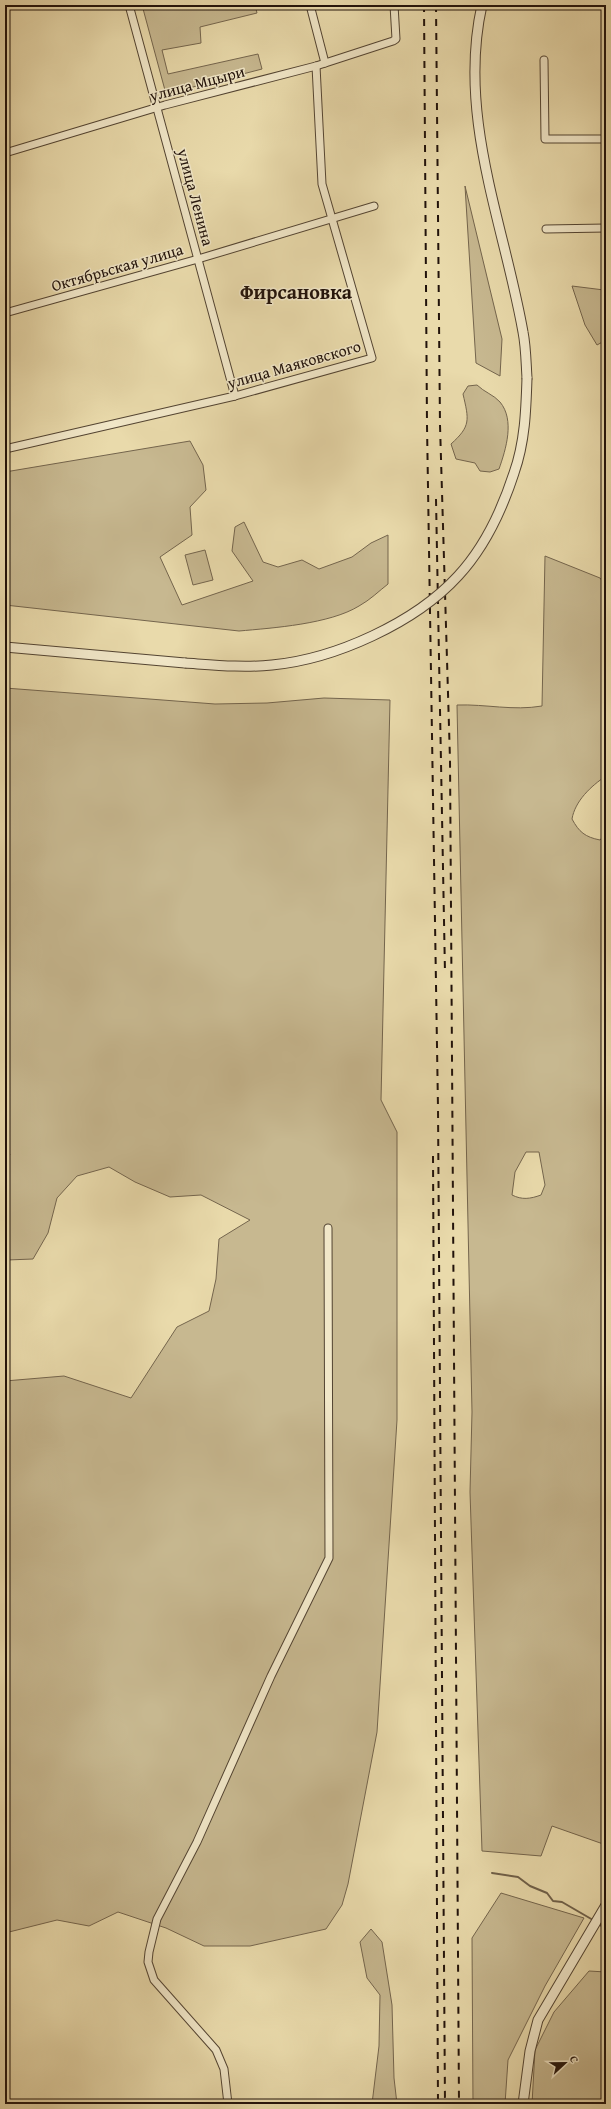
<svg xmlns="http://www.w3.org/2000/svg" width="611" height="2109" font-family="'Gentium Book Plus',serif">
<rect width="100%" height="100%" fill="#e9daab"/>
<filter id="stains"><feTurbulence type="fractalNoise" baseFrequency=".005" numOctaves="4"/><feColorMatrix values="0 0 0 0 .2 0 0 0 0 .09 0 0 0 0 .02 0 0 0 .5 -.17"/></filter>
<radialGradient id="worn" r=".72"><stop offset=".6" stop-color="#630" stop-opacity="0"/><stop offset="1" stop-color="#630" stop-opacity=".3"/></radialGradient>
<g fill="#c7b890" stroke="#74654d" fill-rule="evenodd">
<path d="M142,5H255L257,13L200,27L201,43L162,50L168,74L258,54L262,69L166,94Z"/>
<path d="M465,186L502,339L500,376L476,363Z"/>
<path d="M572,286L604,290L606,340L597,345L585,325Z"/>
<path d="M477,385C484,392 494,395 500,402C515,420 506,449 499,469L490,472L480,471L475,463L456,459L451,444C471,426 469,420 463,394L468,386Z"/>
<path d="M190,441L203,465L206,490L190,507L192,535L160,557L182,605L253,581L232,551L235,527L244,522L263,562L278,567L302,560L319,569L352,557L371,543L388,535V584C379,591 370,600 359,606C330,624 273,628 239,631L5,605V472Z"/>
<path d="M205,550L213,580L193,585L185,555Z"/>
<path d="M545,556L600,578L606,586V776C591,786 575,801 572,819C579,832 585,837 600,840L606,833V1845L552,1826L541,1856L482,1851L470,1492L472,1412L457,705C486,704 513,711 542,706ZM526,1152H539L545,1185L541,1195C530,1199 522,1200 512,1195L515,1172Z"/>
<path d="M5,688L215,704L267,703L324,698L390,700L381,1100L397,1132V1420L377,1732L348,1884L342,1905L326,1929L250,1946H204L166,1928L118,1912L89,1926L57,1920L5,1933V1381L64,1376L131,1398L177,1327L209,1311L216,1279L219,1239L250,1220L201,1195L170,1197L135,1182L109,1167L77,1176L57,1198L48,1233L33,1259L7,1260L5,1237V1157L10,1155L5,1145Z"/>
<path d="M501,1893L584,1918L545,1986L508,2060L505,2104H473L472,1938Z"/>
<path d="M371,1929L382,1942L392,2005L394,2078L397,2104H372L379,2046L380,1995L367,1978L360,1942Z"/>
<path d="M589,1971L606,1972V2104H532L535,2050L554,2012Z"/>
</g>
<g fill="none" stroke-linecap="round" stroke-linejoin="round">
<g stroke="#70614a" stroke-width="2">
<path d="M492,1873L518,1877L530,1886L547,1893L553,1901L562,1902L593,1920"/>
<path d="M598,1924L606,1928"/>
</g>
<g stroke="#534432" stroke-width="9">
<g id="minor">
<path d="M129,5L235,396"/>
<path d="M310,5L325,63"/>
<path d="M544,60L545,139H606"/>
<path d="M5,153L165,105L316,66L393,41L396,39L394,5"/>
<path d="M546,229L606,228"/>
<path d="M5,313L198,259L374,206"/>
<path d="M5,449L235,396L372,358L322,184L316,66"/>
<path d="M228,2104L224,2069L216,2050L154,1980L148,1962L149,1952L157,1919L197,1842L271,1676L329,1558L328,1228"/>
</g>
</g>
<g stroke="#534432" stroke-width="11">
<g id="tertiary">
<path d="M482,5C457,116 504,224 523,332C526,347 526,363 527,378"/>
<path d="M5,647L185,663"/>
<path d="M523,2104L530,2051L538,2020L606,1905"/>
</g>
</g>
<use href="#minor" stroke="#f1e7c8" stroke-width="7"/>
<use href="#tertiary" stroke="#f1e7c8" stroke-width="9"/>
<g stroke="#21120a" stroke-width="2" stroke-dasharray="7 7" stroke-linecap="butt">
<path d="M424,5L427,425L438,1108L445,2104"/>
<path d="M436,5L440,425L450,760L459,2104"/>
<path d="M436,499L445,973"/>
<path d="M433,1156L438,2104"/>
</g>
<g stroke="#534432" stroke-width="11" stroke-linecap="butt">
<path id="tertiary-bridge" d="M185,663C214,665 243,668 272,665C335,659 415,623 458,576C484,548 502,510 514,473C525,442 526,410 527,378"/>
</g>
<use href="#tertiary-bridge" stroke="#f1e7c8" stroke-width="9"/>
</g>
<g text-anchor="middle" stroke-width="3" stroke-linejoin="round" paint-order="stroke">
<g font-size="16" fill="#21120a" stroke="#f1e7c8">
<text transform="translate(197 83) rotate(-15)" y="6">улица Мцыри</text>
<text transform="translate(196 197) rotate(75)" y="6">улица Ленина</text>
<text transform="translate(117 267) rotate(-16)" y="6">Октябрьская улица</text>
<text transform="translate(294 364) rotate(-16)" y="6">улица Маяковского</text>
</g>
<g font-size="20" font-weight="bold" fill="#21120a" stroke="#f1e7c8">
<text x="296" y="299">Фирсановка</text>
</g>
</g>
<rect width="611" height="2109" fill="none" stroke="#e9daab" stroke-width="20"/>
<rect x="6" y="6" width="599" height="2097" fill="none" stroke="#21120a" stroke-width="2"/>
<rect x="10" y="10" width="591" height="2089" fill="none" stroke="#21120a"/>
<g transform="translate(565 2063) rotate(68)" stroke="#f1e7c8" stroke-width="3" paint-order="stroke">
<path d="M0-3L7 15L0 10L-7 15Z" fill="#21120a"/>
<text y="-6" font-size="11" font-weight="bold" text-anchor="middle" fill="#21120a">С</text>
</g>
<rect width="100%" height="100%" filter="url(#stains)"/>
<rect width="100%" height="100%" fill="url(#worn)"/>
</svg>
